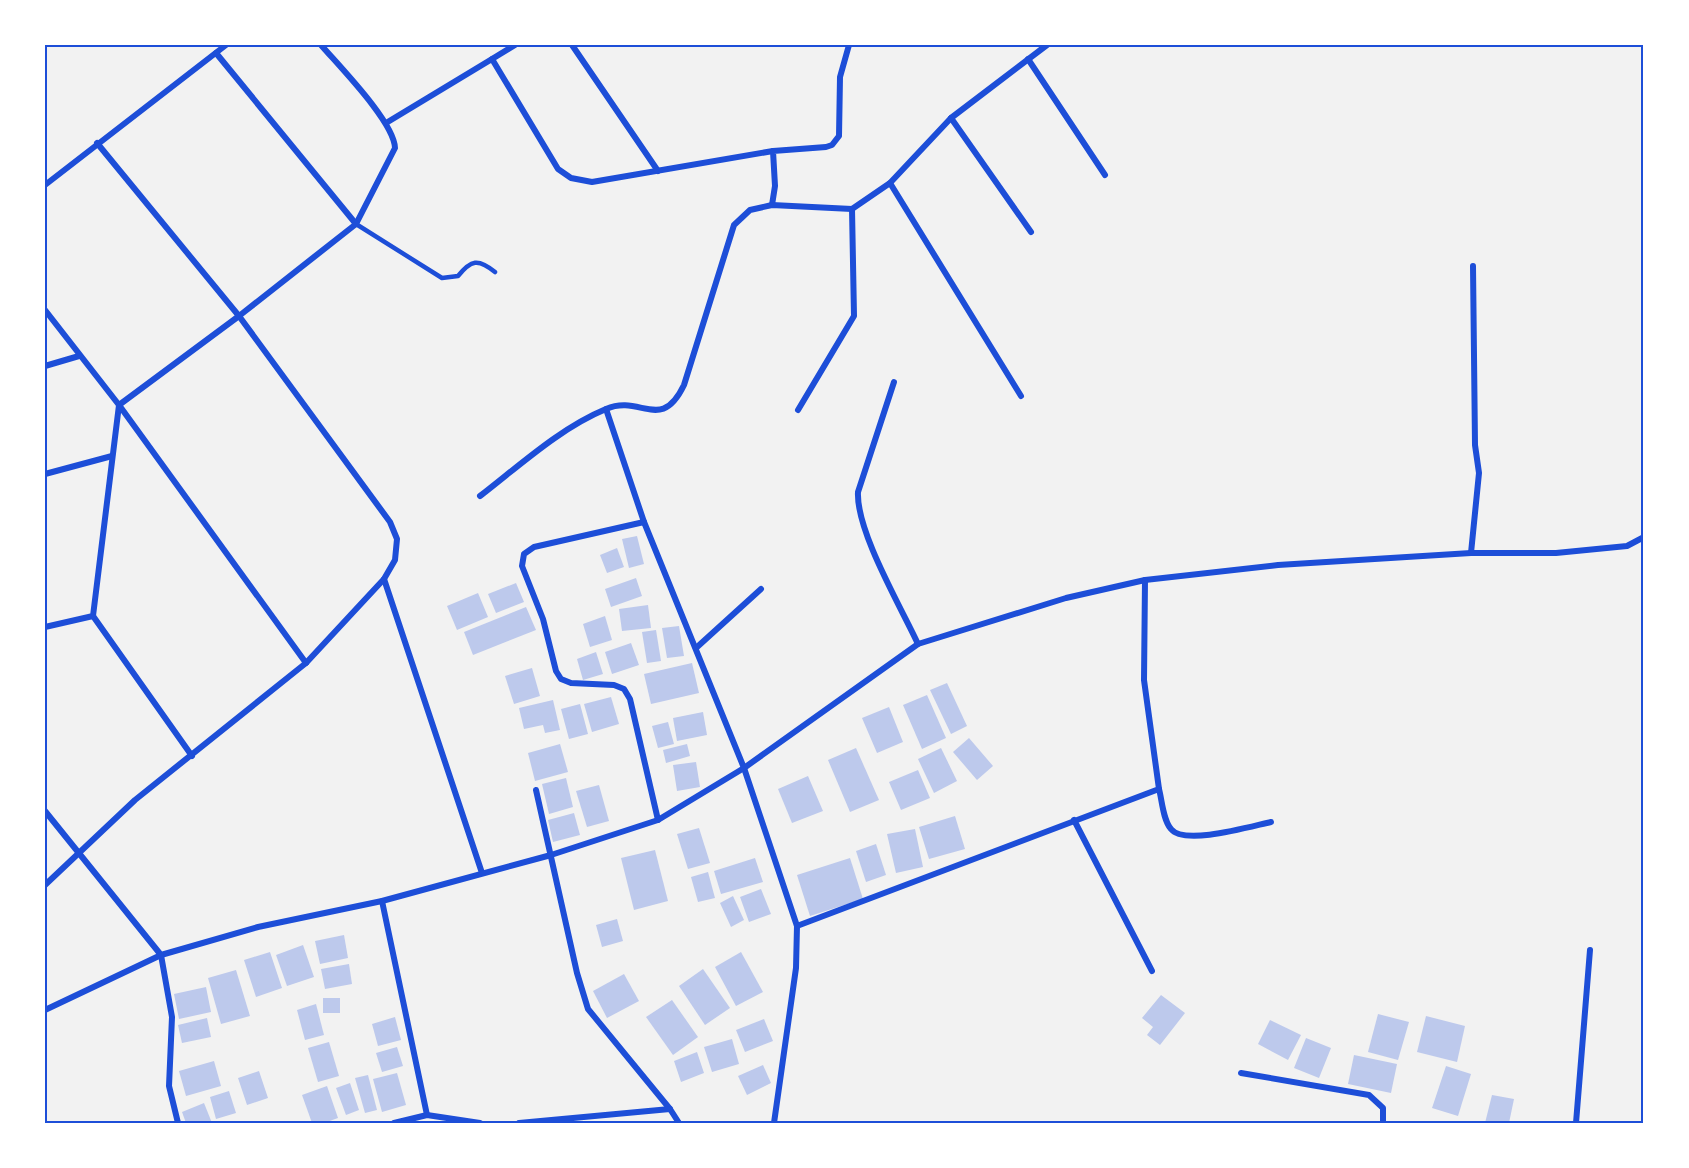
<svg xmlns="http://www.w3.org/2000/svg" width="1689" height="1168" font-family="Barlow,sans-serif">
<rect width="100%" height="100%" fill="#f2f2f2"/>
<g fill="#bdc9ec">
<path d="M637,536L644,564L629,568L622,539Z"/>
<path d="M617,548L624,567L607,573L600,555Z"/>
<path d="M636,578L642,596L611,607L605,589Z"/>
<path d="M516,583L524,602L496,613L488,594Z"/>
<path d="M478,593L488,617L457,630L447,606Z"/>
<path d="M648,605L651,628L622,631L619,609Z"/>
<path d="M526,607L536,630L473,655L464,632Z"/>
<path d="M605,616L612,640L590,647L583,624Z"/>
<path d="M679,626L684,656L667,658L662,628Z"/>
<path d="M656,630L661,661L647,663L642,632Z"/>
<path d="M631,643L639,665L612,674L605,652Z"/>
<path d="M596,652L603,674L583,680L577,659Z"/>
<path d="M692,663L699,693L651,704L644,674Z"/>
<path d="M532,668L540,696L514,704L505,676Z"/>
<path d="M947,683L967,726L951,734L930,690Z"/>
<path d="M927,695L946,738L922,749L903,705Z"/>
<path d="M611,697L619,724L592,732L584,704Z"/>
<path d="M553,700L560,730L545,733L543,725L524,729L519,708Z"/>
<path d="M580,704L588,734L569,739L561,709Z"/>
<path d="M889,707L903,742L877,753L862,718Z"/>
<path d="M703,712L707,735L677,741L673,718Z"/>
<path d="M668,722L674,744L658,748L652,726Z"/>
<path d="M969,738L993,766L977,780L953,752Z"/>
<path d="M560,744L568,772L535,781L528,753Z"/>
<path d="M687,744L690,756L666,763L663,750Z"/>
<path d="M856,748L879,800L850,812L828,760Z"/>
<path d="M941,748L957,781L934,793L918,759Z"/>
<path d="M696,762L700,787L677,791L673,765Z"/>
<path d="M918,770L930,798L901,810L889,782Z"/>
<path d="M808,776L823,811L792,823L778,789Z"/>
<path d="M566,778L573,807L549,814L542,784Z"/>
<path d="M599,785L609,821L587,827L576,791Z"/>
<path d="M574,813L580,835L553,842L548,820Z"/>
<path d="M955,816L965,849L929,859L919,827Z"/>
<path d="M699,828L710,863L688,869L677,834Z"/>
<path d="M915,829L923,867L896,873L887,834Z"/>
<path d="M876,844L886,875L866,882L856,851Z"/>
<path d="M655,850L668,901L634,910L621,858Z"/>
<path d="M755,858L763,882L721,894L714,871Z"/>
<path d="M850,858L863,899L810,916L797,875Z"/>
<path d="M708,872L715,898L698,902L691,877Z"/>
<path d="M761,889L771,914L749,922L740,897Z"/>
<path d="M733,896L744,920L731,927L720,903Z"/>
<path d="M617,919L623,941L602,947L596,925Z"/>
<path d="M344,935L348,958L320,964L315,941Z"/>
<path d="M303,945L314,977L287,986L276,955Z"/>
<path d="M270,952L282,988L256,997L244,960Z"/>
<path d="M741,952L763,992L736,1006L715,967Z"/>
<path d="M349,964L352,984L325,989L321,969Z"/>
<path d="M703,969L730,1008L705,1025L679,986Z"/>
<path d="M236,970L250,1016L221,1024L208,978Z"/>
<path d="M624,974L639,1001L607,1018L593,991Z"/>
<path d="M206,987L211,1012L179,1019L174,994Z"/>
<path d="M1161,995L1185,1013L1160,1045L1147,1035L1153,1027L1142,1018Z"/>
<rect x="323" y="998" width="17" height="15"/>
<path d="M672,1000L698,1037L673,1055L646,1017Z"/>
<path d="M316,1004L324,1035L305,1040L297,1010Z"/>
<path d="M1378,1014L1409,1022L1398,1060L1368,1052Z"/>
<path d="M1426,1016L1465,1026L1457,1062L1417,1052Z"/>
<path d="M395,1017L401,1040L378,1046L372,1024Z"/>
<path d="M207,1018L211,1037L182,1043L178,1025Z"/>
<path d="M764,1019L773,1041L745,1052L736,1030Z"/>
<path d="M1270,1020L1301,1035L1288,1060L1258,1044Z"/>
<path d="M1306,1038L1331,1048L1319,1078L1294,1068Z"/>
<path d="M732,1039L739,1064L712,1072L704,1047Z"/>
<path d="M329,1042L339,1076L318,1082L308,1048Z"/>
<path d="M397,1047L403,1066L382,1072L376,1053Z"/>
<path d="M697,1052L704,1073L681,1082L674,1061Z"/>
<path d="M1354,1055L1397,1064L1391,1093L1348,1084Z"/>
<path d="M214,1061L221,1086L186,1096L179,1071Z"/>
<path d="M763,1065L771,1083L747,1095L738,1076Z"/>
<path d="M1446,1066L1471,1074L1458,1116L1432,1108Z"/>
<path d="M259,1071L268,1098L247,1105L238,1078Z"/>
<path d="M397,1073L406,1105L382,1112L373,1079Z"/>
<path d="M368,1075L377,1110L365,1113L355,1078Z"/>
<path d="M350,1083L359,1110L346,1115L336,1088Z"/>
<path d="M327,1086L338,1118L324,1123H312L302,1095Z"/>
<path d="M229,1091L236,1113L216,1119L210,1097Z"/>
<path d="M1492,1095L1514,1099L1509,1123H1485Z"/>
<path d="M204,1103L212,1123H186L182,1112Z"/>
</g>
<g fill="none" stroke-linecap="round" stroke-linejoin="round">
<path stroke="#1d4ed8" stroke-width="4.5" d="M356,224L442,278L458,276C471,260 478,258 495,272"/>
<g stroke="#1d4ed8" stroke-width="6">
<path d="M321,45C340,67 394,122 395,148L356,224"/>
<path d="M572,45L658,171"/>
<path d="M492,59L515,45"/>
<path d="M1028,59L1105,175"/>
<path d="M951,118L1031,232"/>
<path d="M386,123L492,59L558,169L571,178L592,182L773,151"/>
<path d="M890,183L1021,396"/>
<path d="M45,185L226,45"/>
<path d="M772,205L775,186L773,151L826,147L832,145L839,136L840,77L849,45"/>
<path d="M45,310L119,405L306,663"/>
<path d="M45,366L79,356"/>
<path d="M606,409L644,522L744,768L797,926L796,968L774,1123"/>
<path d="M798,410L854,316L852,209"/>
<path d="M45,474L112,456"/>
<path d="M480,496C519,466 560,428 606,409C641,394 661,433 684,385L734,225L750,210L772,205L852,209L890,183L951,118L1047,45"/>
<path d="M644,522L534,547L524,554L522,566L543,619L556,671L561,679L571,683L614,685L624,689L630,699L658,820"/>
<path d="M1471,553L1479,473L1475,445L1473,266"/>
<path d="M384,579L482,873"/>
<path d="M93,616L192,756"/>
<path d="M45,627L93,616L119,405L239,316L356,224L216,53"/>
<path d="M918,644L1066,598L1145,580L1278,565L1471,553H1556L1627,546L1644,537"/>
<path d="M696,648L761,589"/>
<path d="M1159,789C1162,800 1163,820 1171,829C1184,846 1252,826 1271,822"/>
<path d="M536,790L577,973L588,1009L670,1109L679,1123"/>
<path d="M45,811L161,955L258,927L382,901L551,855L658,820L744,768L918,644C901,607 856,531 858,492L894,382"/>
<path d="M1074,820L1152,971"/>
<path d="M45,885L135,800L306,663L384,579L395,560L397,539L390,522L239,316L97,143"/>
<path d="M382,901L427,1115"/>
<path d="M797,926L1159,789L1144,680L1145,580"/>
<path d="M45,1010L161,955L172,1017L169,1086L178,1123"/>
<path d="M1241,1073L1369,1095L1383,1108V1123"/>
<path d="M394,1123L427,1115L480,1123"/>
<path d="M519,1123L670,1109"/>
<path d="M1576,1123L1590,950"/>
</g>
</g>
<rect width="1689" height="1168" fill="none" stroke="#ffffff" stroke-width="93"/>
<rect x="46" y="46" width="1596" height="1076" fill="none" stroke="#1d4ed8" stroke-width="2"/>
</svg>
